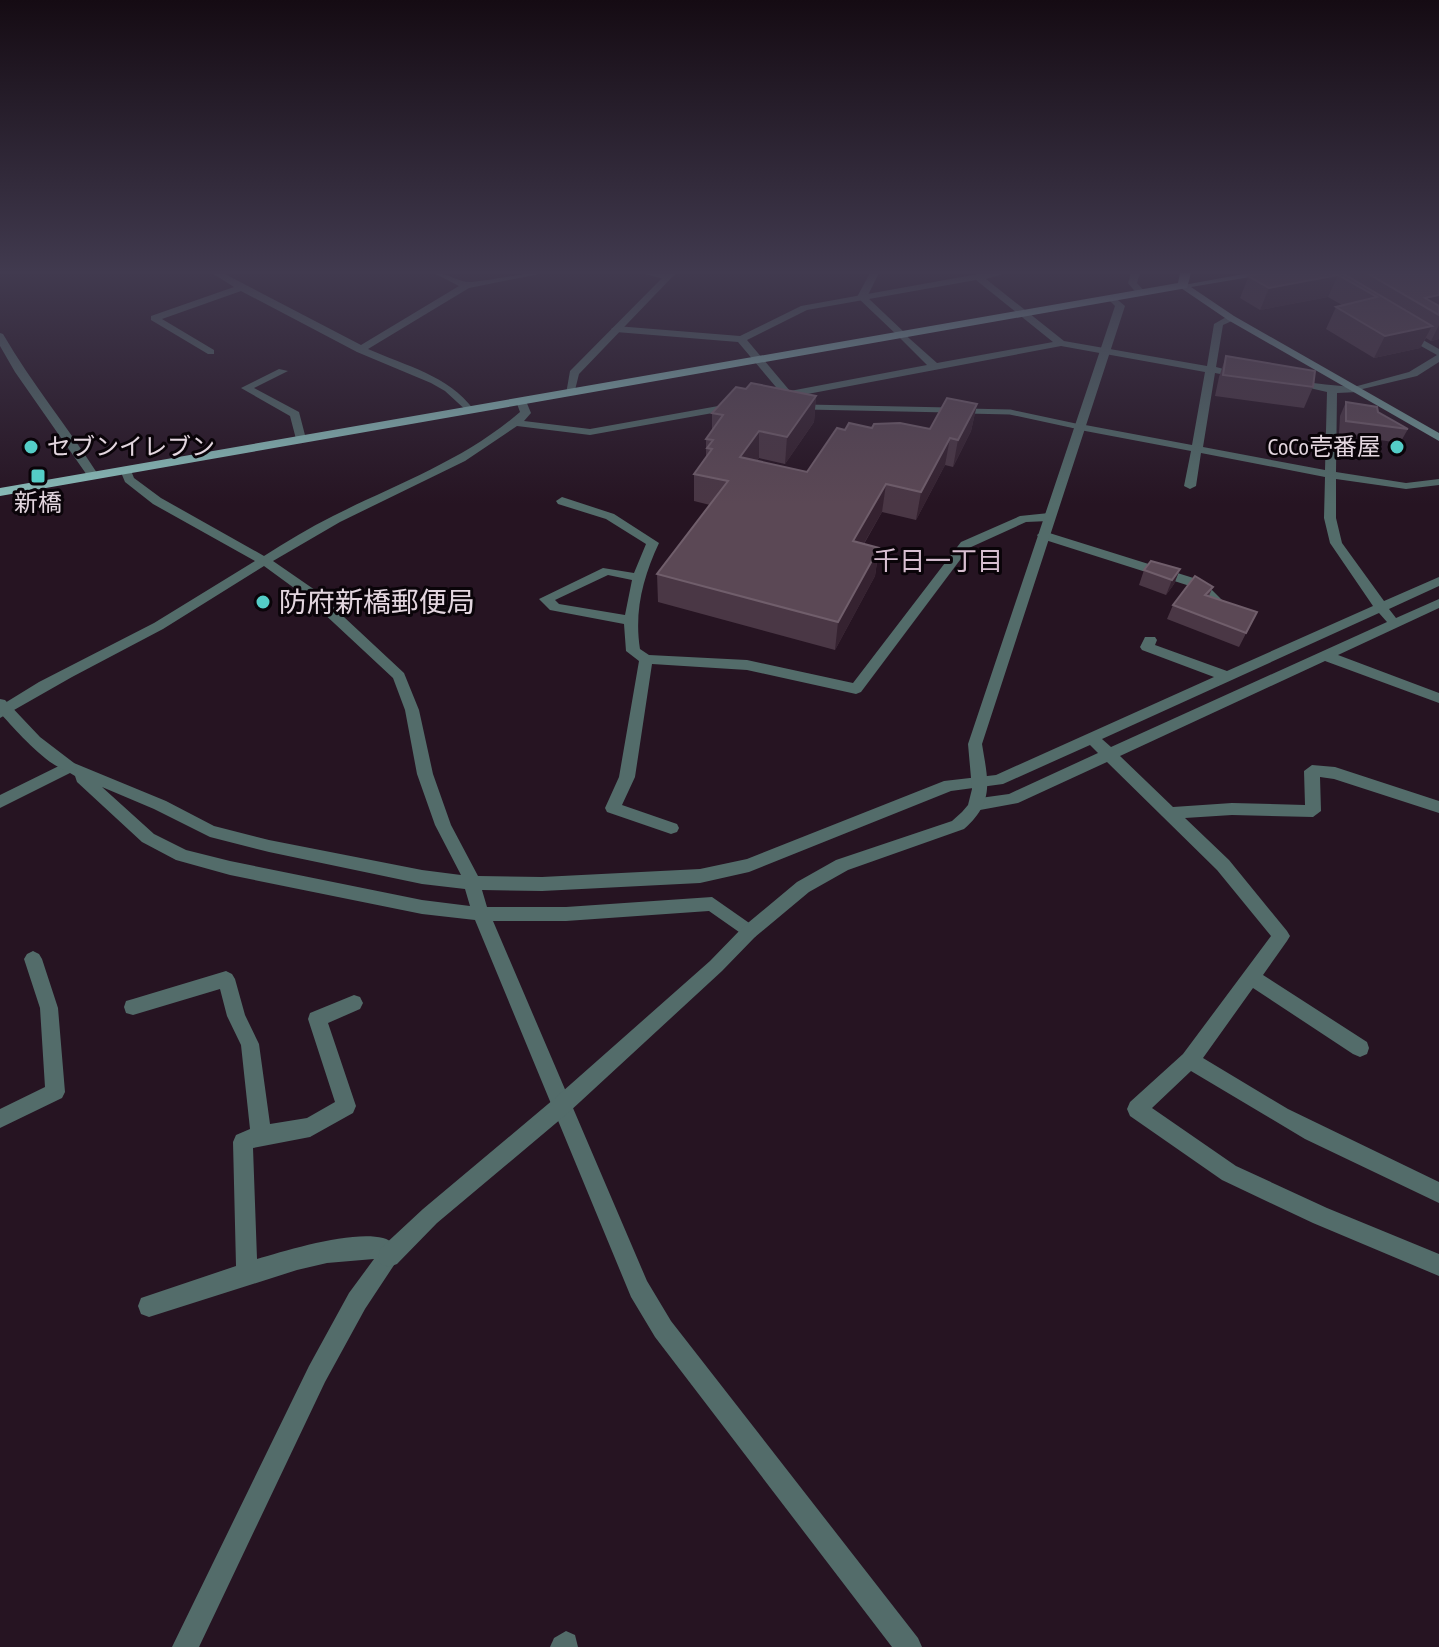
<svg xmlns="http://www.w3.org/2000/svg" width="1439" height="1647" font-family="'PT Sans Narrow','Noto Sans JP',sans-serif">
<rect width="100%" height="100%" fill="#261422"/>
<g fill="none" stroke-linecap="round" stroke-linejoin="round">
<g stroke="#536c6a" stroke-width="5">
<path d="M807,407L949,410"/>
<path d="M967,411L1010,412L1080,427"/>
</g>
<g fill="#536c6a" fill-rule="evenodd">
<path d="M212,273H223L361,345L459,286L434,273C448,273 460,283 472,282C496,280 519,273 544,273L469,288L368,349C406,366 448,375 474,410L469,413L445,391L431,383L357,352L241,291L162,319L214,350V354H208L151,320V316L234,287Z"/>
<path d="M642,273H662L671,277L667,280Z"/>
<path d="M1006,273L986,279L1064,341L1207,366L1214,324L1228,316H1234V320L1223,325L1216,367L1247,375L1242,378L1215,373L1203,447L1325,470L1327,392L1288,383L1293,380C1315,384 1336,385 1358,388V392L1337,393L1336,472L1406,483L1439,479V485L1406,489L1336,479V518L1342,543L1384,601L1439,577V586L1389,609L1396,618L1439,599V608L1338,655L1439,693V703L1325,661L1120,756L1173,807L1232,803L1305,805L1304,771L1312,765L1335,767L1439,801V813L1334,779L1320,777L1321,811L1313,817L1232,815L1185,818L1229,860L1287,931L1290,936L1287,941L1263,975L1367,1042L1369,1048L1367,1054L1360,1057L1353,1054L1253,988L1203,1058L1288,1109L1439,1182V1203L1305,1139L1191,1071L1152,1108L1236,1166L1327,1208L1439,1254V1276L1313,1223L1222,1180L1130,1116L1127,1109L1130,1102L1183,1054L1271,936L1217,870L1107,762L1018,803L980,810L972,804L980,798L1009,794L1098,753L1090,745L1003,784L951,791L749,872L700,883L542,891L482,890L487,907H566L712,897L755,927L758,932L755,937L749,939L709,911L566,921H493L647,1281L671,1321L918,1638L922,1647H892L655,1337L631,1297L475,920L422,914L230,875L176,860L142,842L77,782L75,776L70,773L0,808V795L69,761L166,801L214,826L269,840L422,870L461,875L435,825L417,774L405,710L393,678L305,596L264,566L163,629L72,677L0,718V706L39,682L154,623L255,561L153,504L125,482L120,470L122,468H130L134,478L161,498L264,556C286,542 309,528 333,516C397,484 465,460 520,412L516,401L521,398L526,401L531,413L524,421L590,429L735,403L740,406L735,409L590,435L517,426L465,461L340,522L273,561L315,590L404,673L419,710L433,774L451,825L478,876L542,877L700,869L747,859L944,781L996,775L1214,677L1142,650L1140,647L1145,637H1155L1157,640L1155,645L1227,671L1373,606L1330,543L1324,518L1325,477L1201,453L1196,486L1190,489L1184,486L1191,451L1080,430L1075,427L1080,424L1192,445L1205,372L1061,346L781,399L776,396L781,393L738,342L616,332L611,329L616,326L740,336L801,306L978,274ZM976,280L1053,342L937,363L901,331L898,332V336L927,365L790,391L747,340L807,310ZM1379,613L1387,622L1111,747L1102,739ZM102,787L154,809L210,837L269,852L422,884L465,889L470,906L422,900L230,861L186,850L154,834Z"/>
<path d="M1131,273H1140L1137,283L1146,293L1144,295H1138L1128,283Z"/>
<path d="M0,333L3,334C32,384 68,427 99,476L97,478H89L15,372L0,346Z"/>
<path d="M279,369L288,371L254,388L299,412L306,439L305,441L296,439L290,416L241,388Z"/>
<path d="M562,497L614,514L659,543C643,577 634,612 640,649L649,655L747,660L853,683L961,542L1020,516L1049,513L1055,517L1049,521L1026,522L969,548L861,692L856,694L747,670L652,664L635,777L622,805L677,824L679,828L677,832L671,834L607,812L605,808L619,777L639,661L626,651L624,624L550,610L539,599L603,568L634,573L646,544L606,519L558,504L556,501ZM608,575L632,580L625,615L559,604L555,600Z"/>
<path d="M1043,531L1203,581L1222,600L1215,604L1193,587L1039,538L1037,535Z"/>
<path d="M33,951L39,954L42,959L58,1008L65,1092L62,1098L0,1128V1109L45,1087L40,1008L24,959L27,954Z"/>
<path d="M226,971L232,974L235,979L245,1015L259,1044L270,1124L307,1118L335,1102L308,1019L310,1013L354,995L360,997L363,1003L360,1009L328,1023L356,1106L353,1113L310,1137L253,1148L257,1259C287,1250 353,1230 383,1238C392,1240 397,1248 400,1256L365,1309L325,1382L199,1647H172L309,1366L349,1293L374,1259L327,1263L297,1270L149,1317L141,1314L138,1306L141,1298L236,1266L233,1142L236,1135L250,1129L241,1045L227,1016L220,989L133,1015L126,1013L124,1007L126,1001L133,999Z"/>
<path d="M566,1631L575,1635L578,1647H550L554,1638Z"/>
</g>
<g fill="#536c6a" fill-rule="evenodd">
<path d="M667,273H676L579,374L574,394H566L570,371Z"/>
<path d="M870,273H879L867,297L904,332V336H898L857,297Z"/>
<path d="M1112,295L1125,306L982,744C988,781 995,802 964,829L848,870L809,892L755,937L722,971L568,1113L437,1223L397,1264L389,1267L381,1264L378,1256L381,1248L423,1209L554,1099L710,961L743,927L797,882L836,860L952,821L962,812L968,805L972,789L968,744L1115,306L1107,298Z"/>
<path d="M1403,332H1409L1439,349V362L1417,376L1350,392V388L1409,372L1437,355L1403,336Z"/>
<path d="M0,699L5,700L40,737L74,763L77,767L74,771C54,775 14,728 0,713Z"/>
</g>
<path fill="#729a97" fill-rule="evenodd" d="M1249,273H1274L1191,287L1234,316L1439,433V441L1228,320L1178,286Z"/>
<path fill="#8abeba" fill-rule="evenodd" d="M1180,273H1191L1187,288L0,496V488L1178,283Z"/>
</g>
<g fill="#4a3745">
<path d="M1250,273H1439V339L1431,341L1426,338L1420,348L1374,358L1326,329L1336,307L1342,305L1328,297L1260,310L1240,298Z"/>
<path d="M1226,356L1313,387L1304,408L1215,396L1219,377Z"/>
<path d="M746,389L816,396L814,422L785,464L759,458L757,461L807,472L845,430L872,428L930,429L977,404L971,431L953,467L945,465L916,520L882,512L864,544L879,548L875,576L835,650L658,602L657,574L710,505L694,501V474L706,457V439L712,430V413Z"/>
<path d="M1346,402L1378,412L1408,429L1400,443L1339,434L1340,416Z"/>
<path d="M1180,569L1174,584L1166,595L1139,585L1144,570Z"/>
<path d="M1213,587L1209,596L1257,612L1239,647L1167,619L1173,605Z"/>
</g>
<g fill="#352230">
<path d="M1338,275L1328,297L1260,310L1269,288Z"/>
<path d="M1439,295V315L1425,298Z"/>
<path d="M1439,325V339L1431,341Z"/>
<path d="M1432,326L1420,348L1374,358L1385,336Z"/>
<path d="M816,396L814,422L785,464L787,437Z"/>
<path d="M977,404L971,431L953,467L958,440Z"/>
<path d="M759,431V458L739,484L740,457Z"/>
<path d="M950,438L945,465L916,520L921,492Z"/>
<path d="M886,484L882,512L849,569L853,541Z"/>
<path d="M879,548L875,576L835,650L838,622Z"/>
<path d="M1180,569L1174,584L1166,595L1172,580Z"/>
</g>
<g fill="#5b4855" stroke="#705e6b" stroke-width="2">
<path d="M1264,273H1342L1432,326L1385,336L1336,307L1377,297L1338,275L1269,288L1248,276Z"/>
<path d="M1367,273H1439V295L1425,298L1439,306V315Z"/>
<path d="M1226,356L1315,371L1313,387L1223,375Z"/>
<path d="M751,383L816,396L787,437L759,431L740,457L807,472L837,428L845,430L849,423L872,428L874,424L900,423L930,429L947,398L977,404L958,440L950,438L921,492L886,484L853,541L879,548L838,622L657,574L728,481L694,474L712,449L707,448L713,440L706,439L723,415L712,413L736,387L746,389Z"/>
<path d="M1346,402L1377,407L1378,412L1408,429L1346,421Z"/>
<path d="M1151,561L1180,569L1172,580L1144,570Z"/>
<path d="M1195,576L1213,587L1205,595L1257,612L1246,633L1173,605Z"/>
</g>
<linearGradient id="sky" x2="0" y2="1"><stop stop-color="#150b13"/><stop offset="0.54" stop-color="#413a4f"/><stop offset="1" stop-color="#413a4f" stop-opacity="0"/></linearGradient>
<rect width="1439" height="504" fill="url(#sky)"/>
<g fill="#54cdc7" stroke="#0a0409" stroke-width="3">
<circle cx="31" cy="447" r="8"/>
<circle cx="1397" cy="447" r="8"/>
<rect x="30" y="468" width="16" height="16" rx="4"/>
<circle cx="263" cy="602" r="8"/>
</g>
<g text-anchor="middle" stroke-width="6" stroke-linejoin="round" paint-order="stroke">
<g font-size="24" fill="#e3d6df" stroke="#0a0409" text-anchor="start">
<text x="47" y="455">セブンイレブン</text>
<text x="1381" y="455" text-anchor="end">CoCo壱番屋</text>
<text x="38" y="511" text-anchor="middle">新橋</text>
</g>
<g font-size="26" fill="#d8bfd1" stroke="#0a0409">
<text x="938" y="570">千日一丁目</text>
</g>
<g font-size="28" fill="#e3d6df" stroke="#0a0409" text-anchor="start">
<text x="279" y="612">防府新橋郵便局</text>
</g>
</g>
</svg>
